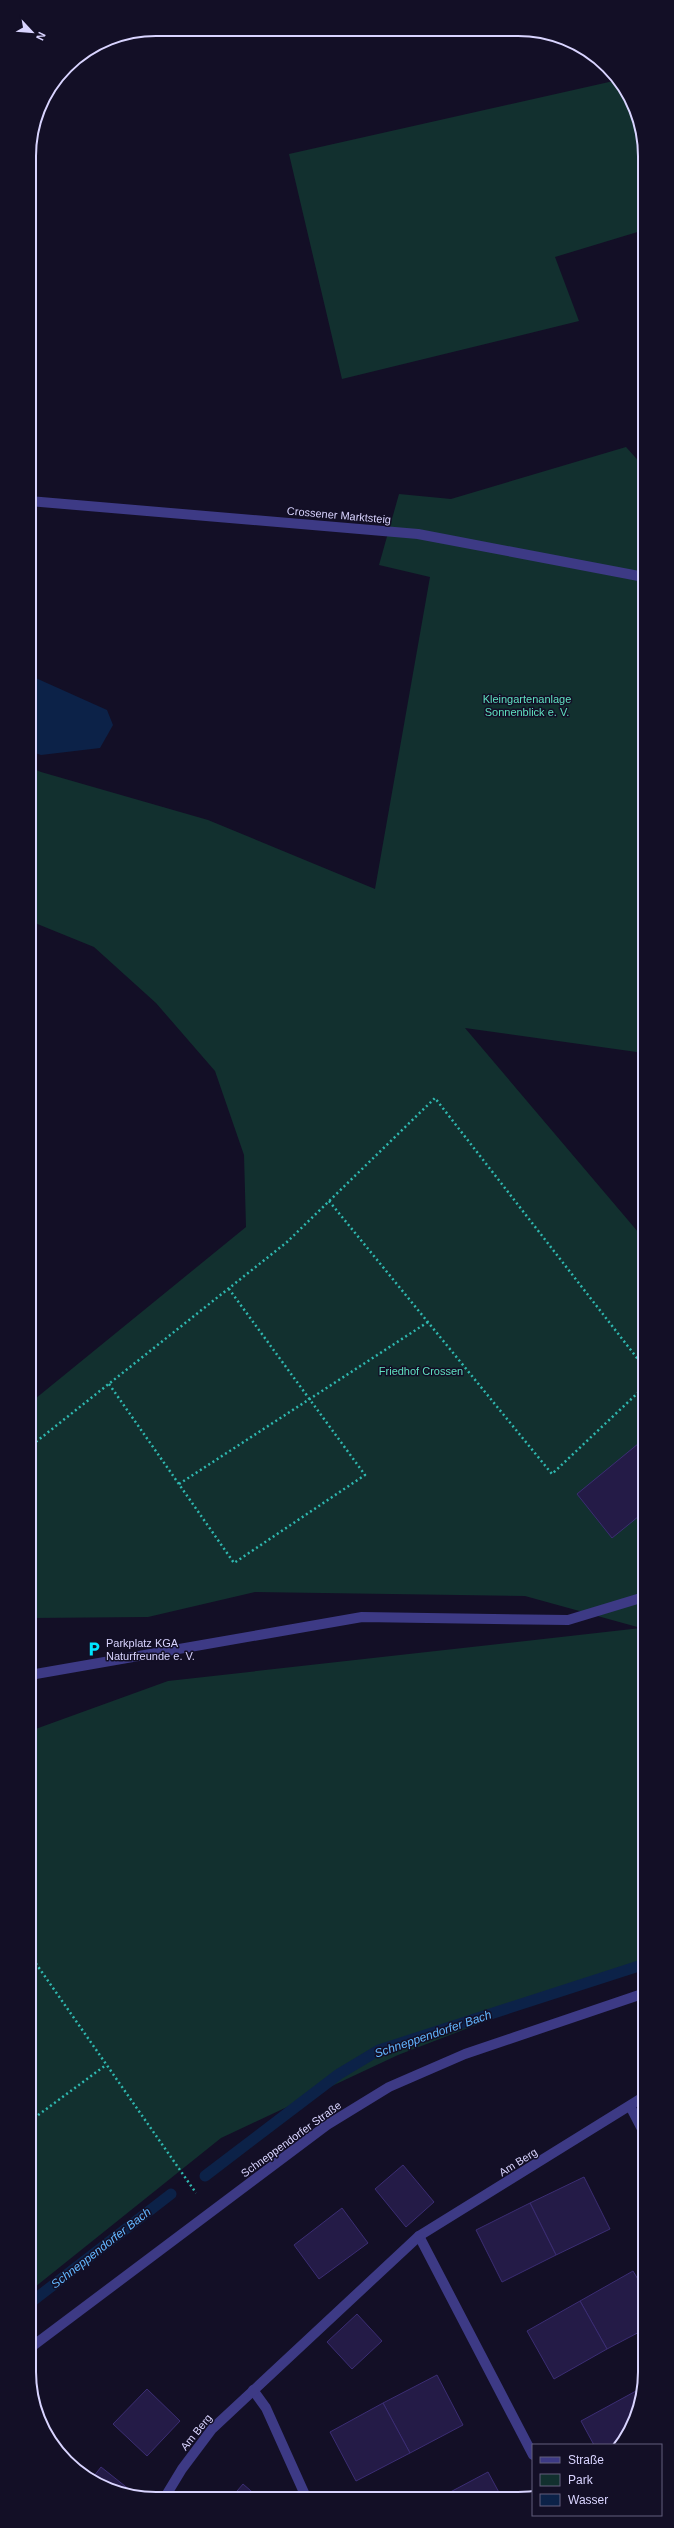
<svg xmlns="http://www.w3.org/2000/svg" width="674" height="2528" font-family="Helvetica,sans-serif">
<rect width="100%" height="100%" fill="#130f26"/>
<g fill="#12302f">
<path d="M618,80L632,100L644,140V230L555,257L579,321L342,379L289,154Z"/>
<path d="M626,447L644,467V1053L465,1028L644,1239V1626L642,1628L644,1631L645,1960L398,2055L221,2138L30,2291V1731L168,1681L641,1628L525,1596L255,1592L148,1617L30,1618V1403L246,1227L244,1155L215,1071L156,1003L94,947L30,921L29,767L41,772L208,820L375,889L430,577L379,565L399,494L451,499Z"/>
</g>
<path fill="#0c2248" d="M29,675L107,710L113,725L100,748L41,755L29,751Z"/>
<g fill="none" stroke-linecap="round" stroke-linejoin="round">
<g stroke="#0c2248" stroke-width="11">
<path d="M205,2176L339,2074L379,2050L645,1964"/>
<path d="M30,2303L171,2194"/>
</g>
</g>
<g fill="#241b47" stroke="#3b2d73">
<path d="M644,1439V1512L612,1538L577,1494Z"/>
<path d="M403,2165L434,2202L406,2227L375,2189Z"/>
<path d="M584,2177L610,2229L556,2255L530,2203Z"/>
<path d="M530,2203L556,2255L502,2282L476,2230Z"/>
<path d="M342,2208L368,2243L319,2279L294,2245Z"/>
<path d="M633,2271L645,2291V2329L607,2349L580,2301Z"/>
<path d="M580,2301L607,2349L554,2379L527,2331Z"/>
<path d="M357,2314L382,2341L352,2369L327,2342Z"/>
<path d="M437,2375L463,2425L410,2453L383,2403Z"/>
<path d="M643,2387L640,2400L636,2391Z"/>
<path d="M147,2389L180,2421L147,2456L113,2424Z"/>
<path d="M636,2391L640,2400L635,2420L620,2445H594L581,2421Z"/>
<path d="M383,2403L410,2453L356,2481L330,2432Z"/>
<path d="M101,2467L130,2490L126,2495L91,2480Z"/>
<path d="M488,2472L502,2498H439Z"/>
<path d="M243,2484L258,2497H232Z"/>
</g>
<g fill="none" stroke-linecap="round" stroke-linejoin="round">
<g stroke="#2fb8b0" stroke-width="2.5" stroke-dasharray="2 3" stroke-linecap="butt">
<path d="M329,1201L552,1474L644,1387"/>
<path d="M109,1384L234,1563L365,1475L229,1289"/>
<path d="M32,1445L287,1242L435,1098L644,1367"/>
<path d="M179,1484L428,1322"/>
<path d="M30,1955L196,2193"/>
<path d="M30,2121L106,2065"/>
</g>
<g stroke="#3d3a85" stroke-width="10">
<path d="M29,501L418,534L644,577"/>
<path d="M30,1675L362,1617L568,1620L644,1597"/>
<path d="M630,2106L645,2135"/>
<path d="M419,2236L533,2455"/>
<path d="M30,2348L327,2125L389,2087L465,2054L645,1993"/>
<path d="M253,2390L266,2408L306,2497"/>
<path d="M165,2497L182,2469L212,2429L419,2236L645,2096"/>
</g>
</g>
<defs>
<g id="parking-bare" transform="scale(1.2)"><path d="M-3.5-5.5H1a3.5 3.5 0 0 1 0 7H-1V5.5H-3.5ZM-1-3.4V-.6H.8a1.4 1.4 0 0 0 0-2.8Z" fill="#00e5ff" stroke="#130f26" stroke-width="2.5" paint-order="stroke"/></g>
</defs>
<g fill-rule="evenodd">
<use href="#parking-bare" x="94" y="1649"/>
</g>
<g text-anchor="middle" stroke-width="3" stroke-linejoin="round" paint-order="stroke">
<g font-size="11" fill="#d9d4ff" stroke="#130f26">
<text transform="translate(339 515) rotate(5)" y="4">Crossener Marktsteig</text>
<text transform="translate(291 2139) rotate(-36)" y="4">Schneppendorfer Straße</text>
<text transform="translate(518 2162) rotate(-32)" y="4">Am Berg</text>
<text transform="translate(196 2432) rotate(-51)" y="4">Am Berg</text>
</g>
<g font-size="11" fill="#5fe0c0" stroke="#130f26">
<text x="527" y="703">Kleingartenanlage<tspan x="527" dy="13">Sonnenblick e. V.</tspan></text>
<text x="421" y="1375">Friedhof Crossen</text>
</g>
<g font-size="11" fill="#d9d4ff" stroke="#130f26" text-anchor="start">
<text x="106" y="1647">Parkplatz KGA<tspan x="106" dy="13">Naturfreunde e. V.</tspan></text>
</g>
<g font-size="12" font-style="italic" fill="#62b6ff" stroke="#130f26">
<text transform="translate(433 2034) rotate(-19)" y="4">Schneppendorfer Bach</text>
<text transform="translate(101 2248) rotate(-38)" y="4">Schneppendorfer Bach</text>
</g>
</g>
<path d="M0 0H674V2528H0ZM156 36H518A120 120 0 0 1 638 156V2372A120 120 0 0 1 518 2492H156A120 120 0 0 1 36 2372V156A120 120 0 0 1 156 36Z" fill="#130f26" fill-rule="evenodd"/>
<path fill="none" stroke="#d9d4ff" stroke-width="2" d="M156 36H518A120 120 0 0 1 638 156V2372A120 120 0 0 1 518 2492H156A120 120 0 0 1 36 2372V156A120 120 0 0 1 156 36Z"/>
<rect x="532" y="2444" width="130" height="72" fill="#130f26" stroke="#625e7d"/>
<rect x="540" y="2457" width="20" height="6" fill="#3d3a85" stroke="#625e7d"/>
<text x="568" y="2464" font-size="12" fill="#d9d4ff">Straße</text>
<rect x="540" y="2474" width="20" height="12" fill="#12302f" stroke="#625e7d"/>
<text x="568" y="2484" font-size="12" fill="#d9d4ff">Park</text>
<rect x="540" y="2494" width="20" height="12" fill="#0c2248" stroke="#625e7d"/>
<text x="568" y="2504" font-size="12" fill="#d9d4ff">Wasser</text>
<g transform="translate(32 32) rotate(116)" stroke="#130f26" stroke-width="3" paint-order="stroke">
<path d="M0-3L7 15L0 10L-7 15Z" fill="#d9d4ff"/>
<text y="-6" font-size="11" font-weight="bold" text-anchor="middle" fill="#d9d4ff">N</text>
</g>
</svg>
